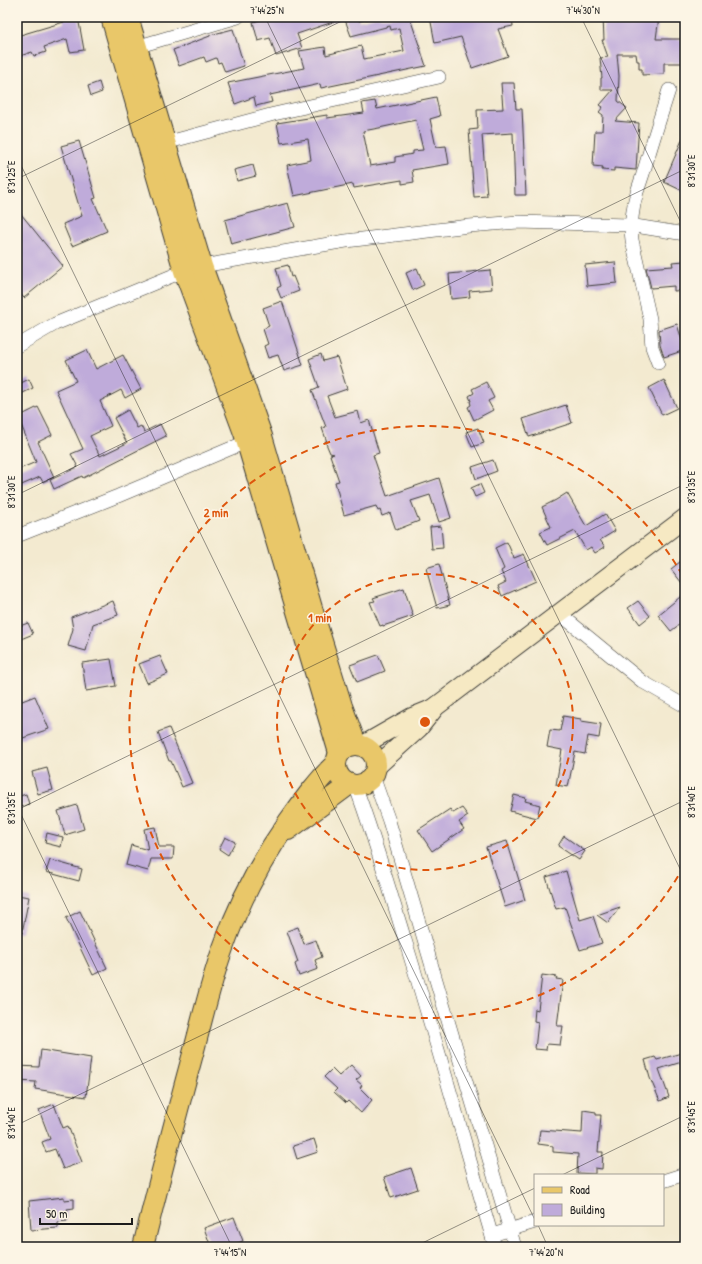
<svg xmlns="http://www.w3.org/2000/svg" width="702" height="1264" font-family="'Patrick Hand',sans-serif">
<rect width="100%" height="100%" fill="#fcf5e5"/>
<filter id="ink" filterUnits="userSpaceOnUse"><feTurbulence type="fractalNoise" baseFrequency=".025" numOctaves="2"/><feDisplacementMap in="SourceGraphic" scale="8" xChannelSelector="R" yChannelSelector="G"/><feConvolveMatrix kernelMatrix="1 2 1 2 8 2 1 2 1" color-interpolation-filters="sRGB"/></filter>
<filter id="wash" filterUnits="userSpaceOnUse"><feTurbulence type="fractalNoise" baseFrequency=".012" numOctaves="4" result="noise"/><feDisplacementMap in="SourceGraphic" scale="16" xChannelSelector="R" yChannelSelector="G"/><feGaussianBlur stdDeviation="0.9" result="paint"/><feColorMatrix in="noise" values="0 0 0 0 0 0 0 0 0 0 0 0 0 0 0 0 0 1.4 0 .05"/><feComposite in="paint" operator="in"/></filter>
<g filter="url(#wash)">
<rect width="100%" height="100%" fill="#f3ead0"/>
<g id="blocks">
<g fill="#bfabda" fill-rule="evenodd">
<path d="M63,17H78L84,50L70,52L67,39L44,47L46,52L34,56L32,52L17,57V36L64,22Z"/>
<path d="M270,17H341L342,19L297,34L302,48L276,56L270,38L258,41L253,22Z"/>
<path d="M344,17H358L359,21L375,17H412V21H411L426,66L321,88L320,84L270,95L272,102L256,106L254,97L235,104L228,83L304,68L299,51L325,47L326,55L361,46L364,59L404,51L399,28L391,30L390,26L351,36Z"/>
<path d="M430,17H512L513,26L498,29L508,56L472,68L461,37L435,43Z"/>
<path d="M603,17H659L656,39H685V63H664V74L642,75V69H639V61H637L636,54H617L619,76L618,101L627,108L615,121L639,123L636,170L614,168V171L602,170L603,167L593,166L595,131H602L603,115L599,112L603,107L600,105L613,90H601V78H602L600,58L608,57L602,40H604Z"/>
<path d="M233,29L244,66L225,72L221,62L218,63L216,58L206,62L204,57L179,66L173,50L210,36V35Z"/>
<path d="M99,82L102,92L91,96L88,86Z"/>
<path d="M501,83H514L516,109H522L526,195H515L513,133L482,135L487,196L474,197L469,130L478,129L477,110L503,109Z"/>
<path d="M436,97L440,116L430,119L436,147L446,146L449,164L412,170L414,182L402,184V180L354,188L353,184L294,196L287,165L311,160L308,139L281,143L277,123L327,115V118L364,113L362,103L375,101L377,109ZM416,120L423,150L413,151V154L395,157V162L370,166L363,131L379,128Z"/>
<path d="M685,133V192L664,182Z"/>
<path d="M79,141L96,198L93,199L107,231L72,246L63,224L82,216L61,146Z"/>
<path d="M253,165L256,176L237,181L234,170Z"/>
<path d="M288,203L295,227L231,244L225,220Z"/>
<path d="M17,209L63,266L24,298L17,290Z"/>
<path d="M685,261V290L674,291V286L651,288L646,268L673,266L672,262Z"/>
<path d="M615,262L617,283L587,286L585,265Z"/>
<path d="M288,265L291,277L293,276L299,291L281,298L277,288L281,286L276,268Z"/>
<path d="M417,268L424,285L413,290L406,273Z"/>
<path d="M490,270L492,289L469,291L470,297L451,299L449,274Z"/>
<path d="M282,301L303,365L284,371L278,355L268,358L264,346L268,344L263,329L269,326L263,308Z"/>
<path d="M677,324L685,350L664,357L660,345L659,330Z"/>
<path d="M87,350L96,369L123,355L141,389L125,398L121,390L100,401L111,426L90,436L100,456L127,443L114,418L128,410L137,428L141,426L144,432L160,424L166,436L83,478L82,476L54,489L50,480L78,467L71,454L83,449L56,390L76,381L66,360Z"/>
<path d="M321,354L323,361L337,357L347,389L327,396L335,417L358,411L361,423L369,420L379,453L373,455L387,496L439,478L451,518L439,522L430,495L411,501L419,521L396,530L390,513L382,516L380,510L378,511L376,506L344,515L335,482L339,481L330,455L334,454L330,453L325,441L327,442L322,428L326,427L312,390L319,387L309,359Z"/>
<path d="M29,379L33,388L17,396V385Z"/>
<path d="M664,380L677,408L662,415L649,388Z"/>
<path d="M486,382L494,398L488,401L493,410L474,420L468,407L471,405L470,401H471L469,396L474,393L472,389Z"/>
<path d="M566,405L572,423L529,437L523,419Z"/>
<path d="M38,407L52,435L38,442L54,477L43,482L40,477L17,487V470L36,462L18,417Z"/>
<path d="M478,428L484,443L472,447L466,432Z"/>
<path d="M493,460L497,471L476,479L472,467Z"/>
<path d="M480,484L484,493L475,497L471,488Z"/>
<path d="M567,493L586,526L605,514L615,531L600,540L605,547L595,553L591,547L586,550L575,531L547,545L540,532L551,527L542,507L556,500Z"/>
<path d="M441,526L443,548L432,549L430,527Z"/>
<path d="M507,542L514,558L524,554L536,581L502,596L498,586L506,582L501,571L504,569L495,548Z"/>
<path d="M685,558V587L671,569Z"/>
<path d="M439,564L450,605L437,608L426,568Z"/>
<path d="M404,588L413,616L383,626V625L380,626L370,602L375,601L373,598Z"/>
<path d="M685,593V620L671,631L658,615Z"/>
<path d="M113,601L118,615L93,624L86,651L68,646L73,629L71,617Z"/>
<path d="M638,601L650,616L640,624L628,608Z"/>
<path d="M28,623L33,634L21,639L17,627Z"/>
<path d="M378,655L385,671L357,682L350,665Z"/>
<path d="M160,656L168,674L147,683L139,664Z"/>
<path d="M111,659L116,686L86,691L82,663Z"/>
<path d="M35,696L49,729L17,740V703Z"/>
<path d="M563,716L581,719V721L601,724L599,738L588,736L585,754L575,752L568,787L556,785L562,750L547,747L550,730L560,731Z"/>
<path d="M169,728L192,783L182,787L171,761H169L158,732Z"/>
<path d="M47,768L53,790L38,794L32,772Z"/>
<path d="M26,794L29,804L17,808V797Z"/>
<path d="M514,795L526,798L525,801L540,805L537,818L510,811Z"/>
<path d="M77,805L84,829L65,835L58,811Z"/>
<path d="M462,808L468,816L459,822L464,829L432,851L418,830L450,809L453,813Z"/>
<path d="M155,827L159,847H174L173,859H151L148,871L126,865L131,845L148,850L144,829Z"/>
<path d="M47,833L63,837L61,847L45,843Z"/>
<path d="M564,836L585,851L579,860L558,846Z"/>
<path d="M225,837L235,842L228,855L219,849Z"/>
<path d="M507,841L525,900L505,907L486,847Z"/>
<path d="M50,860L82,869L79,881L46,872Z"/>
<path d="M566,871L580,920L593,916L602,943L580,950L565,907L556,909L546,877Z"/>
<path d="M17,895L29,897L22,933H17Z"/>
<path d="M620,907L608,923L597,915Z"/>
<path d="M80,911L107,968L93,975L66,918Z"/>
<path d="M298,927L304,944L316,940L322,957L315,960L318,969L299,976L295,964L298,962L287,931Z"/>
<path d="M542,975L557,977L556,979L563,980L557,1026H563L560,1045L547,1044L546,1050L535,1049L538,1022L534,1021L535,1009L538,1010Z"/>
<path d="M41,1050L91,1058L86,1097L35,1089L36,1082L17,1081V1066L39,1067Z"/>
<path d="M685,1052V1061L659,1069L669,1097L660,1101L650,1078L645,1060L655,1057L657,1060Z"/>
<path d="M351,1065L361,1076L356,1080L362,1085L360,1088L372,1100L361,1113L348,1101L346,1103L334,1092L337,1089L324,1077L332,1069L339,1076Z"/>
<path d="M54,1104L63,1128L68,1126L82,1162L63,1169L55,1149L46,1152L42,1142L50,1139L39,1110Z"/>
<path d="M583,1110L596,1112V1115H601L598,1152H603L602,1169L595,1168V1174L577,1173L578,1154L553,1152V1146L538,1144L540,1130L582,1133Z"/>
<path d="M314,1139L318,1152L297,1159L293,1146Z"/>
<path d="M411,1168L418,1189L391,1198L384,1177Z"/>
<path d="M64,1197V1200L74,1199V1208L67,1209V1221L58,1222V1228L31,1230L29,1201Z"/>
<path d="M234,1217L243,1241L227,1247H211L204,1228Z"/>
</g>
</g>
</g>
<g filter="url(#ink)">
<use href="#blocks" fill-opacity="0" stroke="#3c3b37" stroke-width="1"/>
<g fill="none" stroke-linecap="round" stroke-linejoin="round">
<g stroke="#3c3b37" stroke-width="14">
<g id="street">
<path d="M136,47L238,17"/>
<path d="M165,143L274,114L439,77"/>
<path d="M17,346L55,324L184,271L202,266L346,241L469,226L518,222L629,225L685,234"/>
<path d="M658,363L652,347L650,319L632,240C630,226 633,205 637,192C639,186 641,180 643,174C651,146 660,118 669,90"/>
<path d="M17,536L118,496L246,442"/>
<path d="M560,614L643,682L685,706"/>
<path d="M373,776L389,821L515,1247"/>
<path d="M355,785C374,836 389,888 405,940C437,1042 465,1145 495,1247"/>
<path d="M663,1181L685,1174"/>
<path d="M492,1235L535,1222"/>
</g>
</g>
<g stroke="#3c3b37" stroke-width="20">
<g id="secondary">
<path d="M363,745L412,717L434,708L685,518"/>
<path d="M376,767L419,728L434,709"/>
</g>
</g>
<g stroke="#3c3b37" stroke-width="22">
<g id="primary">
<path d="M111,17L184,271L244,433L339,753"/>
<path d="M128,17L202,266L262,436L314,615L342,706L356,744"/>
<circle cx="356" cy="765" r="20"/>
<path d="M288,830L350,784"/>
<path d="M143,1247C159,1181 176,1116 194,1050C203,1016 211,981 223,948C239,902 260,862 288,822C303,801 317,781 336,763"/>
</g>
</g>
<use href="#street" stroke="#fff" stroke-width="13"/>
<use href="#secondary" stroke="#f6e9c3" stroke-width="18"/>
<use href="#primary" stroke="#e9c769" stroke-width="20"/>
</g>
</g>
<path fill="none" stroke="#1c1c1c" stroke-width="1" stroke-opacity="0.45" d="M265,17L685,879M581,17L685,231M17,157L535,1220M17,179L350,17M17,495L685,169M17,806L232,1247M17,810L685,484M17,1125L685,800M562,1175L685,1115M538,1225L548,1247M414,1247L535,1188"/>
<g fill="none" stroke="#de560d" stroke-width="2" stroke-dasharray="7 5">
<circle cx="425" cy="722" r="148"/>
<path d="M684 866A296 296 0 1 1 684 578"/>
</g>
<circle cx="425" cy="722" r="6" fill="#de560d" stroke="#fcf5e5" stroke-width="2"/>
<g font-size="12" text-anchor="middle" font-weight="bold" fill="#de560d" stroke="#fcf5e5" stroke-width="3" stroke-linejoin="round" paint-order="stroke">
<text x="216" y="517">2 min</text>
<text x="320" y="622">1 min</text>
</g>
<rect width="702" height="1264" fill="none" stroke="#fcf5e5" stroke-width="44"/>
<rect x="534" y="1174" width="130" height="52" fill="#fcf5e5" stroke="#a29e95"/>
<rect x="542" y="1187" width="20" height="6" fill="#e9c769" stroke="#a29e95"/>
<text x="570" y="1194" font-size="12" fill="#1c1c1c">Road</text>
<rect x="542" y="1204" width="20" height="12" fill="#bfabda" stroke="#a29e95"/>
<text x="570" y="1214" font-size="12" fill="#1c1c1c">Building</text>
<path d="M40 1218v6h92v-6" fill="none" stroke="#1c1c1c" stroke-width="2"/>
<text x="46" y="1218" font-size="12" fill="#1c1c1c" stroke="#fcf5e5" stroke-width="3" paint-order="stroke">50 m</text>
<rect x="22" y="22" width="658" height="1220" fill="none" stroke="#1c1c1c" stroke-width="1.5"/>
<g font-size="10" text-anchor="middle" fill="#1c1c1c">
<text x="267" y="14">7°44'25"N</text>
<text x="583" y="14">7°44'30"N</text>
<text transform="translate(691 171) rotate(-90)" y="4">8°31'30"E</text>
<text transform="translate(11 177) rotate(-90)" y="4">8°31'25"E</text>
<text transform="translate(691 487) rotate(-90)" y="4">8°31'35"E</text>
<text transform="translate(11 492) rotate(-90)" y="4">8°31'30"E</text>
<text transform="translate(691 802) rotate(-90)" y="4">8°31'40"E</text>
<text transform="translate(11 808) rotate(-90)" y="4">8°31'35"E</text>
<text transform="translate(691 1117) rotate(-90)" y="4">8°31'45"E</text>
<text transform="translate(11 1123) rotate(-90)" y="4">8°31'40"E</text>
<text x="230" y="1256">7°44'15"N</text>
<text x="546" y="1256">7°44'20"N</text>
</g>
</svg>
